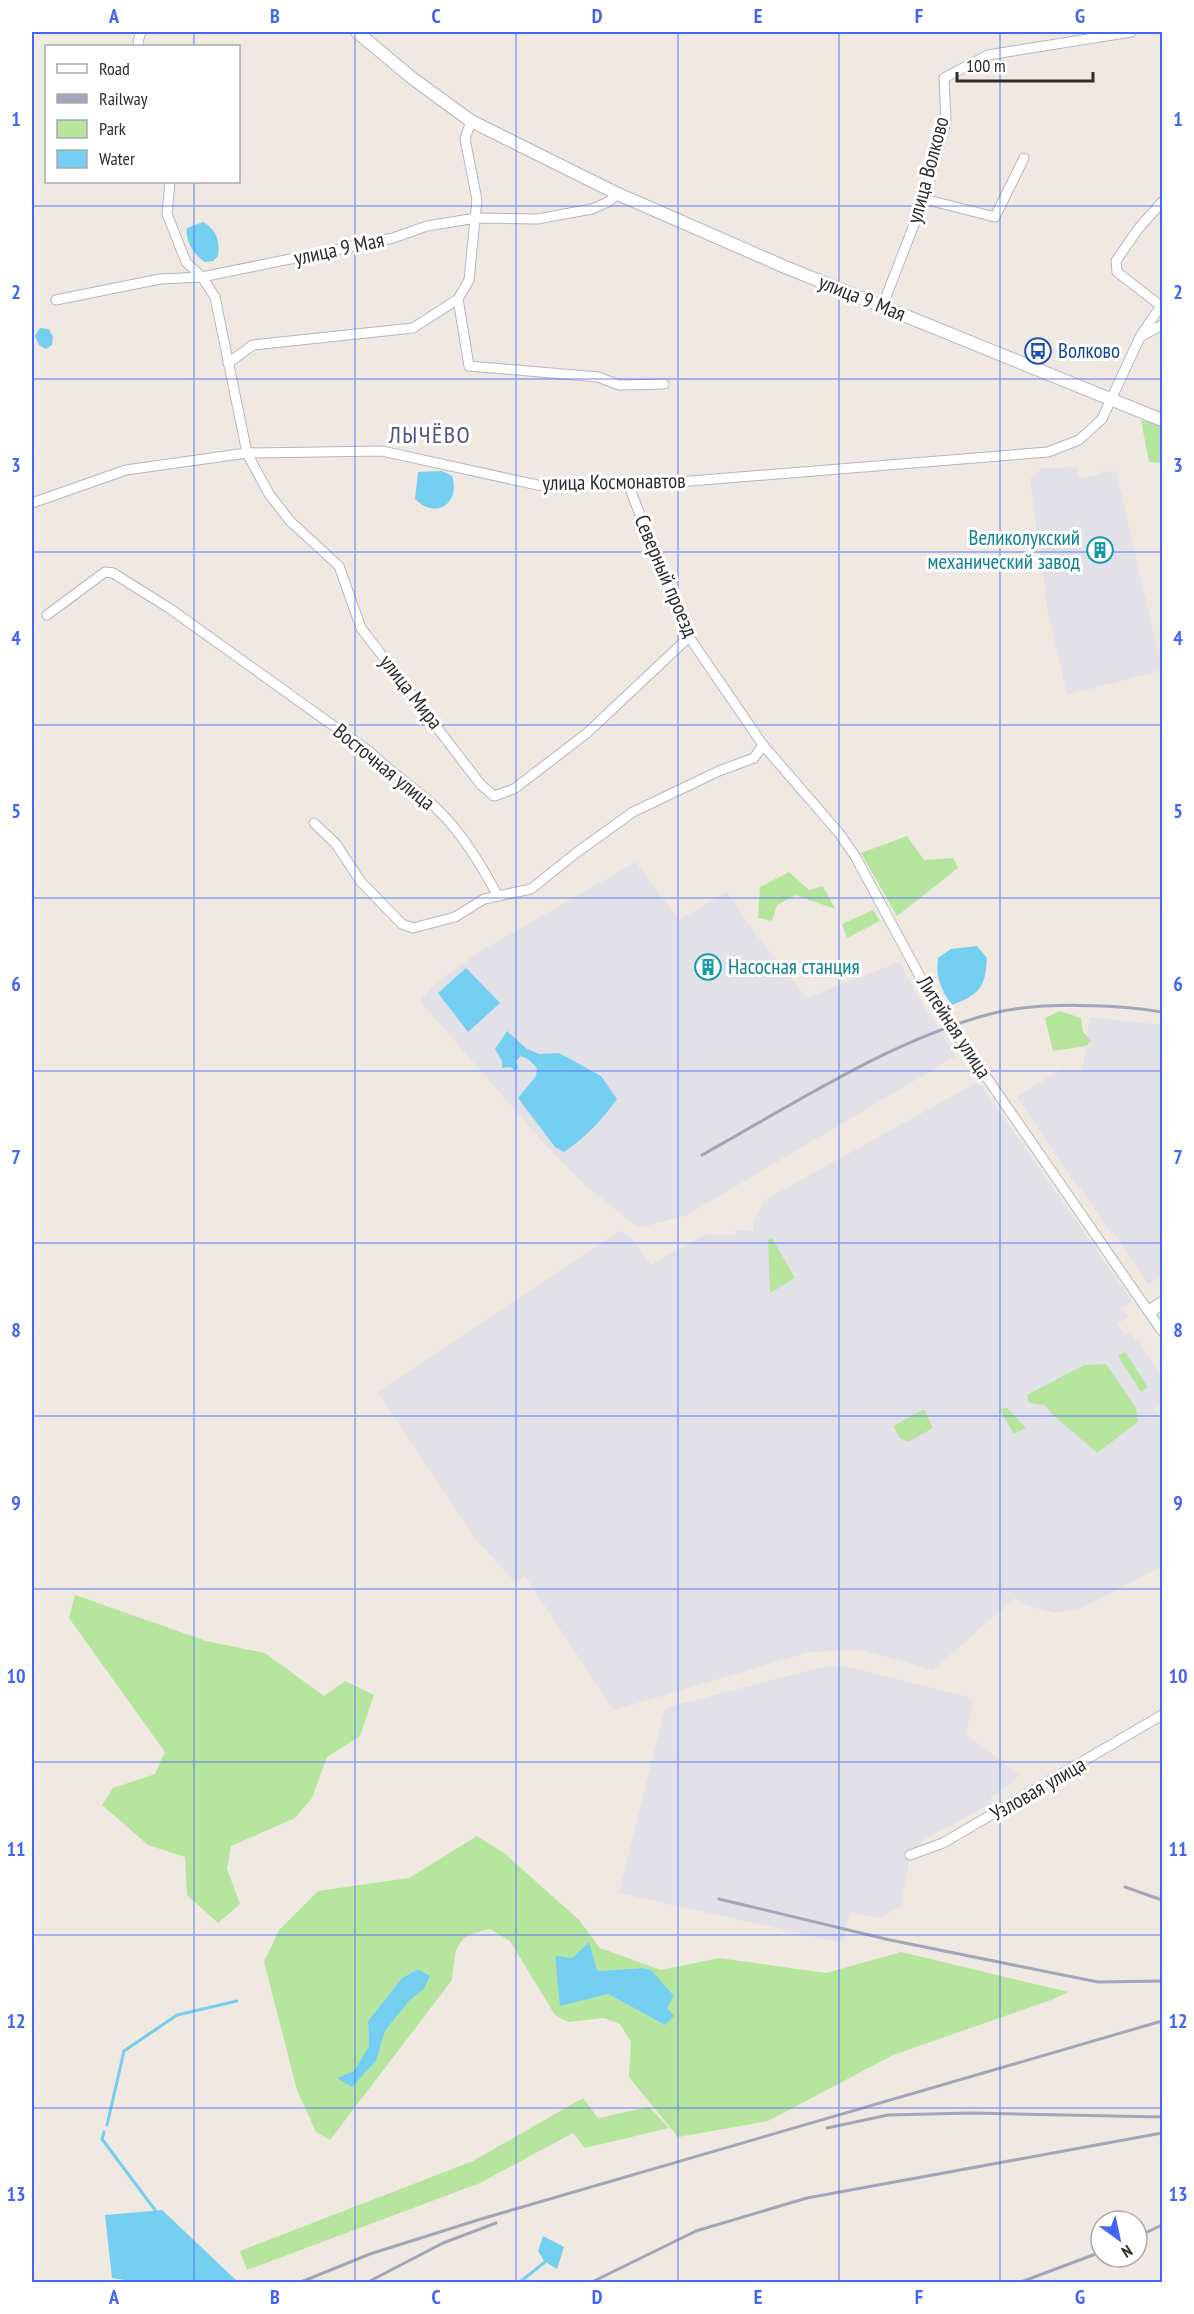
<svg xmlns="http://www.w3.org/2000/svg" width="1194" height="2314" font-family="'PT Sans Narrow',sans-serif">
<rect width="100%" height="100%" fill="#efe9e1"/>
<g fill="#e3e1e8">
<path d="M1076,467L1079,478L1100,474V472L1108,471V473L1116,471L1162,670L1067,695L1048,611L1030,479L1042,468Z"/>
<path d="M636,862L679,920L727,892L755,933L807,998L899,962L917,995L956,1056L687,1215L643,1227L633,1224L584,1184L541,1140L420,1001L438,981L479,952Z"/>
<path d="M1090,1017L1162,1025V1274L1148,1284L1113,1231L1110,1232L1081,1189L1072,1179L1017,1097L1061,1069L1082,1072Z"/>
<path d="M976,1083L981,1085L1132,1301L1123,1308L1128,1317L1117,1324L1125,1336L1130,1333L1135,1341L1138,1339L1162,1378V1403L1154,1409L1162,1424V1566L1084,1607L1055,1613L1023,1604L1015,1598L933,1670L863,1650L809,1652L614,1710L525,1576L515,1582L478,1542L378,1392L620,1231L628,1234L651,1265L706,1234L735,1235L736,1230L753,1231L754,1221L765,1200Z"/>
<path d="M827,1666H845L965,1696L973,1702L966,1734L1019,1775L1007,1787L991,1797V1803L949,1827L944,1828L924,1840L921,1844L911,1849L901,1906L880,1918L850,1912L843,1943L619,1893L665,1708Z"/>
</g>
<g fill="#b6e59e" fill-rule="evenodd">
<path d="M1141,420L1162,426V463L1149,462Z"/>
<path d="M907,836L924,860L953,858L958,868L897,916L861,853Z"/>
<path d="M789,872L809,890L823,886L835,909L796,895L777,905L772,921L758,918L760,887Z"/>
<path d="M873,910L880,921L847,938L842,924Z"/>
<path d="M1060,1011L1081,1018L1083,1032L1091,1041L1086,1046L1053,1051L1045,1018Z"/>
<path d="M772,1238L795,1278L770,1293L768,1240Z"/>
<path d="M1125,1352L1148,1387L1141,1392L1118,1356Z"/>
<path d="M1106,1364L1136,1408L1138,1422L1097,1453L1052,1414L1045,1405L1029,1403L1027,1395L1084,1365Z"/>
<path d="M1006,1407L1026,1428L1014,1434L1000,1410Z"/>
<path d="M924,1409L933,1428L908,1442L900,1438L893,1426Z"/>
<path d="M75,1595L206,1641L265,1653L324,1696L345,1681L374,1695L360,1736L327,1757L312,1798L295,1818L231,1846L227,1869L240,1904L218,1923L187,1895L185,1857L148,1845L102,1805L113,1788L155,1774L165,1752L69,1618Z"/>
<path d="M477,1836L504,1853L579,1920L600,1948L661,1970L719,1958L826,1973L901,1952L1068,1992L1051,2000L893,2055L768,2121L678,2137L629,2077L631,2042L620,2024L604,2018L568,2022L555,2015L510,1941L490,1929C454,1936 456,1946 452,1980L330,2140L316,2132L297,2090L264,1962L279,1930L318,1891L409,1878ZM555,1957L572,1958L597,1971L642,1968L667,2008L665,2025L608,1994L561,2005ZM418,1969L430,1976L424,1989L410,2000L385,2031L376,2061L352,2087L338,2078L354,2071L369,2046L368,2021L402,1978Z"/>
<path d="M583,2098L598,2118L649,2107L669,2128L585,2148L573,2133L480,2183L247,2270L240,2251L473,2161Z"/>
</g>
<g fill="#75cff0">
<path d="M203,222C217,230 220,241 218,256L213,261L205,262C194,255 185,241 187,228Z"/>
<path d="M40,328L49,329L53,337L52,345L46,349L39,345L35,336Z"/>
<path d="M442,471L452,476C461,504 435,520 415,499L418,472Z"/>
<path d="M977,946L987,958C985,988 980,994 952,1005C941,990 935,977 938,958L951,949Z"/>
<path d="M466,968L500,1003L468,1032L438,993Z"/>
<path d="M507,1031L527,1049L539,1054L559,1053L601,1076L617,1099C602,1120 585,1138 564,1152L555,1147L518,1098L536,1076L537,1068L528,1059L521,1056L516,1061L518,1068L515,1071L511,1067L502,1068V1061L495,1049Z"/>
<path d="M589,1942L597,1971L642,1968L651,1970L674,1996L667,2008L674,2016L665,2025L608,1994L560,2006L555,1956L572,1958Z"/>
<path d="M418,1969L430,1976L424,1989L410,2000L385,2031L376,2061L352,2087L337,2078L354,2071L369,2046L368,2021L402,1978Z"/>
<path d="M162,2210L238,2282H137L112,2278L105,2215Z"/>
<path d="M543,2236L564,2247L557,2269L545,2262L538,2251Z"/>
</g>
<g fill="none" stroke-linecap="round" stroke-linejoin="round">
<g stroke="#75cff0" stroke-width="3">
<path d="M107,2125L124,2051L177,2015L237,2001"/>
<path d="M104,2132L102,2139L155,2210"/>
<path d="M520,2282L545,2262"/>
</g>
<g stroke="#b4b7c1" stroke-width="11">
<g id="street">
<path d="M139,46L138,41L141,32"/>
<path d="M170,182L167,214L186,262L202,277L215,297L247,453L269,494L290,521L339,566L361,628L481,785L494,796L514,789L587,733L689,637"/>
<path d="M924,199L995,217L1024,158"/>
<path d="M458,299L469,366L598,377L619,385L664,384"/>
<path d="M56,300L160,279L202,277L393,238L427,226L476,218L537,219L592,209L608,202L618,194"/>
<path d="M882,307L924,199L946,122L944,78L988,55L1131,32"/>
<path d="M1141,335L1161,306L1117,272L1116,261L1138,229L1162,202"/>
<path d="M228,363L253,345L413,328L458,299L469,280L477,200L465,139L471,121"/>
<path d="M629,486L676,609L689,637L763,745L839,833L855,856L931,997L1162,1331"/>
<path d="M32,503L126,470L247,453L382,451L542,486H629L1048,452L1079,440L1102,419L1140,337L1162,325"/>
<path d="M47,615L105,572L113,573L169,608L370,752C391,773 416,788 437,809C463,834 481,865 498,896"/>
<path d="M314,823L336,844L361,882L402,924L413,928L455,917L484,899L531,889L576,853L633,812L719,771L754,758L763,745"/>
<path d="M910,1855L943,1843L1162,1715"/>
</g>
</g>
<g stroke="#b4b7c1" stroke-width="14">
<g id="secondary">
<path d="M357,32L412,78L471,121L618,194L785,267L1162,420"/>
<path d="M1150,1311L1162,1303"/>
</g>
</g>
<use href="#street" stroke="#fff" stroke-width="9"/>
<use href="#secondary" stroke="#fff" stroke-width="12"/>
<g stroke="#a3a6b8" stroke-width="3">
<path d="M702,1155C794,1104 892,1039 994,1013C1038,1002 1118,1004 1162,1012"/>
<path d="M1125,1887L1162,1900"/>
<path d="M719,1899L890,1940L1098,1982L1162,1981"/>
<path d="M827,2128L888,2115L972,2113L1162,2117"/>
<path d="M1137,2237L1162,2225"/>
<path d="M301,2282L370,2254L481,2219L1162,2021"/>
<path d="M368,2282L443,2243L496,2223"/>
<path d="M592,2282L696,2231L807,2198L1162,2133"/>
<path d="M1021,2282L1101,2252"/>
</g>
</g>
<path fill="none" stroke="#4264fb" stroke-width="1.5" stroke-opacity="0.55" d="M194,32V46M355,32V2282M516,32V2282M678,32V2282M839,32V2282M1000,32V2282M194,182V2282M32,206H1162M32,379H1162M32,552H1162M32,725H1162M32,898H1162M32,1071H1162M32,1243H1162M32,1416H1162M32,1589H1162M32,1762H1162M32,1935H1162M32,2108H1162"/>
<defs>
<g id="bus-ring" transform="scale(1.35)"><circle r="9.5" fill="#fff" stroke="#1a4fb4" stroke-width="1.5"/><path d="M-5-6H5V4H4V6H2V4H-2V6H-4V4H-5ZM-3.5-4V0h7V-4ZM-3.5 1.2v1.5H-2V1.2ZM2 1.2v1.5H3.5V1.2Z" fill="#1a4fb4"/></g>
<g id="building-ring" transform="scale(1.35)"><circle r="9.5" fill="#fff" stroke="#0f9aa8" stroke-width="1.5"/><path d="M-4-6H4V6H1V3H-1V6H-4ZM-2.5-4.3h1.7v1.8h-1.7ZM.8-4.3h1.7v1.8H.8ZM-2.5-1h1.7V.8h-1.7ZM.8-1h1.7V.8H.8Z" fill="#0f9aa8"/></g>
</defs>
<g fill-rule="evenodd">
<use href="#bus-ring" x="1038" y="351"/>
<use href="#building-ring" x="1100" y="550"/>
<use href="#building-ring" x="708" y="967"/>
</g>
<g text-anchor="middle" stroke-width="6" stroke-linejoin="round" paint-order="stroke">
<g font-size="21" fill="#2e2e2e" stroke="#fff">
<text transform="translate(928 170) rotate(-75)" y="7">улица Волково</text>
<text transform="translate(339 249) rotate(-12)" y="7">улица 9 Мая</text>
<text transform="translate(862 298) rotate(22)" y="7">улица 9 Мая</text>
<text transform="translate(614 482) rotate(-1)" y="7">улица Космонавтов</text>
<text transform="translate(666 576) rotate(67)" y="7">Северный проезд</text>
<text transform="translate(411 692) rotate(52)" y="7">улица Мира</text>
<text transform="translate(384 767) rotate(39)" y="7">Восточная улица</text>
<text transform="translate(954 1027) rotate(57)" y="7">Литейная улица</text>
<text transform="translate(1038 1789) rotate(-30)" y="7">Узловая улица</text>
</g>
<g font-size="21" fill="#164399" stroke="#fff" text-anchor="start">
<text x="1058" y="358">Волково</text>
</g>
<g font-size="21" fill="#0d838f" stroke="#fff" text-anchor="end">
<text x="1080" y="545">Великолукский<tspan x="1080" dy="24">механический завод</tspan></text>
<text x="728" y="974" text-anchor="start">Насосная станция</text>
</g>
<g font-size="24" letter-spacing="1.5" fill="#4d5680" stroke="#fff">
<text x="430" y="443">ЛЫЧЁВО</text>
</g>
</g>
<rect width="1194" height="2314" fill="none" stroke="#ffffff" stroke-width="66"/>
<rect x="45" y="45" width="195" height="138" fill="#ffffff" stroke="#ababab" stroke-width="1.5"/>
<rect x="57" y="64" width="30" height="9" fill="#ffffff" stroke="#ababab" stroke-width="1.5"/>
<text x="99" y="75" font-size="18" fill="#2e2e2e">Road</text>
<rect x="57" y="94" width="30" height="9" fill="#a3a6b8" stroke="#ababab" stroke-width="1.5"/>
<text x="99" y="105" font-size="18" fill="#2e2e2e">Railway</text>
<rect x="57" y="120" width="30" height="18" fill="#b6e59e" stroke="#ababab" stroke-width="1.5"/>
<text x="99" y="135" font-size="18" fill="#2e2e2e">Park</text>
<rect x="57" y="150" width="30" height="18" fill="#75cff0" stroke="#ababab" stroke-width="1.5"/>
<text x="99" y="165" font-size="18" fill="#2e2e2e">Water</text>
<g transform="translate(1119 2239) rotate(147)"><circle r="28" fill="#ffffff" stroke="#ababab" stroke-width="1.5"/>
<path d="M0-4.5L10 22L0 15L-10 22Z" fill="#4264fb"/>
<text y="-9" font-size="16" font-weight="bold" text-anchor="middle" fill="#2e2e2e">N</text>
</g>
<path d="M957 72v9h136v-9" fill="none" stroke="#2e2e2e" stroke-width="3"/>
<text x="966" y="72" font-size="18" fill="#2e2e2e" stroke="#ffffff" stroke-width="4.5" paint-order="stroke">100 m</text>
<rect x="33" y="33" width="1128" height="2248" fill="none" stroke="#4264fb" stroke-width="2"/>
<g font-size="20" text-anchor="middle" font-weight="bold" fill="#4264fb">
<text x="114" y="23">A</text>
<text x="275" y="23">B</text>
<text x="436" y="23">C</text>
<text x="597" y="23">D</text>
<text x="758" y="23">E</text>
<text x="919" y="23">F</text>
<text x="1080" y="23">G</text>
<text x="16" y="126">1</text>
<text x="1178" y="126">1</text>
<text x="16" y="299">2</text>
<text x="1178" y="299">2</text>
<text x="16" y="472">3</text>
<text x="1178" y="472">3</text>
<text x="16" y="645">4</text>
<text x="1178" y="645">4</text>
<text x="16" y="818">5</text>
<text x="1178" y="818">5</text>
<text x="16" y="991">6</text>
<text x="1178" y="991">6</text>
<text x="16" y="1164">7</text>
<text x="1178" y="1164">7</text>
<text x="16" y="1337">8</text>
<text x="1178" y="1337">8</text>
<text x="16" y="1510">9</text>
<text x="1178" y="1510">9</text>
<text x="16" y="1683">10</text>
<text x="1178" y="1683">10</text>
<text x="16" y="1856">11</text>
<text x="1178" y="1856">11</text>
<text x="16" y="2028">12</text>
<text x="1178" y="2028">12</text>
<text x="16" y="2201">13</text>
<text x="1178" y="2201">13</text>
<text x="114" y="2304">A</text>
<text x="275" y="2304">B</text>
<text x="436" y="2304">C</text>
<text x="597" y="2304">D</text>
<text x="758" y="2304">E</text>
<text x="919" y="2304">F</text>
<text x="1080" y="2304">G</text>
</g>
</svg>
